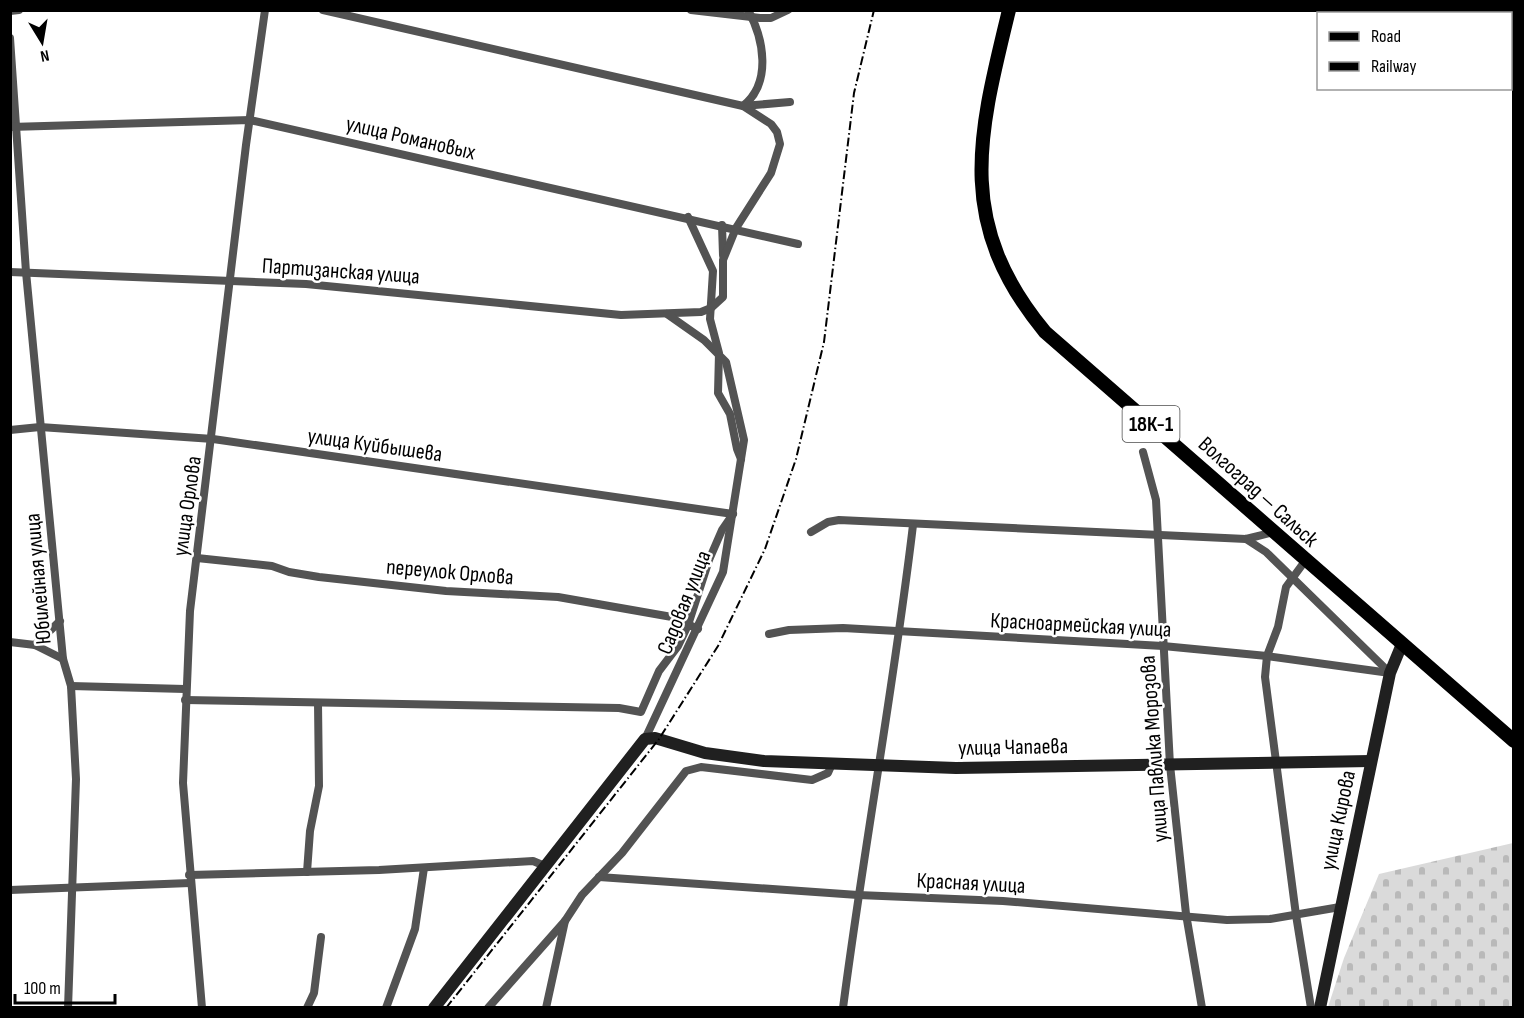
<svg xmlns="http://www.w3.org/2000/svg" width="1524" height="1018" font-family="'Sofia Sans Condensed',sans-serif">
<defs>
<pattern id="cemetery-stones" width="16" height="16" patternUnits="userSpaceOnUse" patternTransform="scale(1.5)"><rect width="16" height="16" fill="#dadada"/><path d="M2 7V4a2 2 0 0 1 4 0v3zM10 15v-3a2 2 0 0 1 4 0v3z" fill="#b9b9b9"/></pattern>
</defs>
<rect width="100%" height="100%" fill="#fff"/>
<path fill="url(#cemetery-stones)" d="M1513,843V1007H1328L1344,958L1379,874Z"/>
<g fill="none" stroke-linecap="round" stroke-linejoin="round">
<g stroke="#535353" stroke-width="8">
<path d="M323,10L743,106L790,102"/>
<path d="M691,10L760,18H771L788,10"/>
<path d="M10,11L19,10"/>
<path d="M10,38L26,272L63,659L71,686L76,779L68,1008"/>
<path d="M10,127L250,120L798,244"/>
<path d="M688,217L713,271L710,319L719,353L718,393L730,414L737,449L741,459"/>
<path d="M722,225L723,255"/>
<path d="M10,272L306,284L621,315L701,312L711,308L723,297V260L736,228L771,173L780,144L777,132L771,124L743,106C772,83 764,39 748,10"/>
<path d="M10,430L40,427L213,439L733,514"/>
<path d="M1143,452L1156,500L1170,765L1186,914L1202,1008"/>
<path d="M811,532L828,522L839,520L1246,539L1274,532"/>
<path d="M1246,539L1266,552L1390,673"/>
<path d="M197,558L272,566L289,572L319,577L446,591L558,597L672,617L698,629"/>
<path d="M1305,561L1286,587L1278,627L1267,656L1265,677L1296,915L1311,1008"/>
<path d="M769,634L789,630L843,628L1163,646L1267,656L1390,673"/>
<path d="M10,642L35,645L63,659"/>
<path d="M35,645L60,621"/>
<path d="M71,686L185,689"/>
<path d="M185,700L619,708L641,712L659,671L678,646L688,625L709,560L722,530L733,514"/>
<path d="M645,739L723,572L744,440L726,362L704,340L667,314"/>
<path d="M307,872L310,831L319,786L318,703"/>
<path d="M189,875L379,870L533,861L545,866"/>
<path d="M599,877L858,895L1003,901L1227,920L1270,919L1340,907"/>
<path d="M10,890L190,883"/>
<path d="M202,1008L183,783L190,611L246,145L265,10"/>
<path d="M307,1008L314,993L321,937"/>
<path d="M386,1008L415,929L424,868"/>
<path d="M488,1008L565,921L582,895L622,853L686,771L701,767L812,780L828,773L832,764"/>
<path d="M546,1008L565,921"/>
<path d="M843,1008C864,846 894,686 913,525"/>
</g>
<g stroke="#202020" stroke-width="12">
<path d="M434,1008L645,739L655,738L705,753L764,761L956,768L1371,761"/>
<path d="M1320,1008L1390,673L1402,644"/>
</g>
<path stroke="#000" stroke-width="14" d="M1009,10C978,137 955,223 1045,332L1514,741"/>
<path stroke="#000" stroke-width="2" stroke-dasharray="9 3 1.5 3" stroke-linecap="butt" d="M446,1008L659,739L718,646L765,549L796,459L824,342L854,93L874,10"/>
</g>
<g text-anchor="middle" stroke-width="5" stroke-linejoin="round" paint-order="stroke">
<rect fill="#fff" stroke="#4c4c4c" stroke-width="1.5" x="1122.5" y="406" width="57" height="36" rx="4.5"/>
<g font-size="21" font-weight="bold" fill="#000">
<text x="1151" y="431">18К-1</text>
</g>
<g font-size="22" fill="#000" stroke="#fff">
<text transform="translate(411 137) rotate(13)" y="8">улица Романовых</text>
<text transform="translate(341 270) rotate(4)" y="8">Партизанская улица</text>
<text transform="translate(375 444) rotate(8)" y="8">улица Куйбышева</text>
<text transform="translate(1259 491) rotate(42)" y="8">Волгоград — Сальск</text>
<text transform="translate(186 506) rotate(-82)" y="8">улица Орлова</text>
<text transform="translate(450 571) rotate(5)" y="8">переулок Орлова</text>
<text transform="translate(37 579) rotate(-95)" y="8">Юбилейная улица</text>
<text transform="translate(683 602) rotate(-68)" y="8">Садовая улица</text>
<text transform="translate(1081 624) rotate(3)" y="8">Красноармейская улица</text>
<text transform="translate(1013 746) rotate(-1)" y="8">улица Чапаева</text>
<text transform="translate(1153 749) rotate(-94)" y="8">улица Павлика Морозова</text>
<text transform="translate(1337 820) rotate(-78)" y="8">улица Кирова</text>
<text transform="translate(971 882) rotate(3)" y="8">Красная улица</text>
</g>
</g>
<rect width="1524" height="1018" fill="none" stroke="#000000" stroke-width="24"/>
<rect x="1317" y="12" width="195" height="78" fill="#ffffff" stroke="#999999" stroke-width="1.5"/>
<rect x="1329" y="32" width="30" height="9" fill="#000000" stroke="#999999" stroke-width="1.5"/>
<text x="1371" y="42" font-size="18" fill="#000000">Road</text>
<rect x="1329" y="62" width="30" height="9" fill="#000000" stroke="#999999" stroke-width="1.5"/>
<text x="1371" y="72" font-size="18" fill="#000000">Railway</text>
<g transform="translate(42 42) rotate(169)" stroke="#ffffff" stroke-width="4.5" paint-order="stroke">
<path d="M0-4.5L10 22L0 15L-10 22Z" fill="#000000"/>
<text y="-9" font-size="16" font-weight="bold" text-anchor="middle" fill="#000000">N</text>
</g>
<path d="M15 994v9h100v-9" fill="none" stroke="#000000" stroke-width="3"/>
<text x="24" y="994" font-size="18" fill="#000000" stroke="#ffffff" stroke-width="4.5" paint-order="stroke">100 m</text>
</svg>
